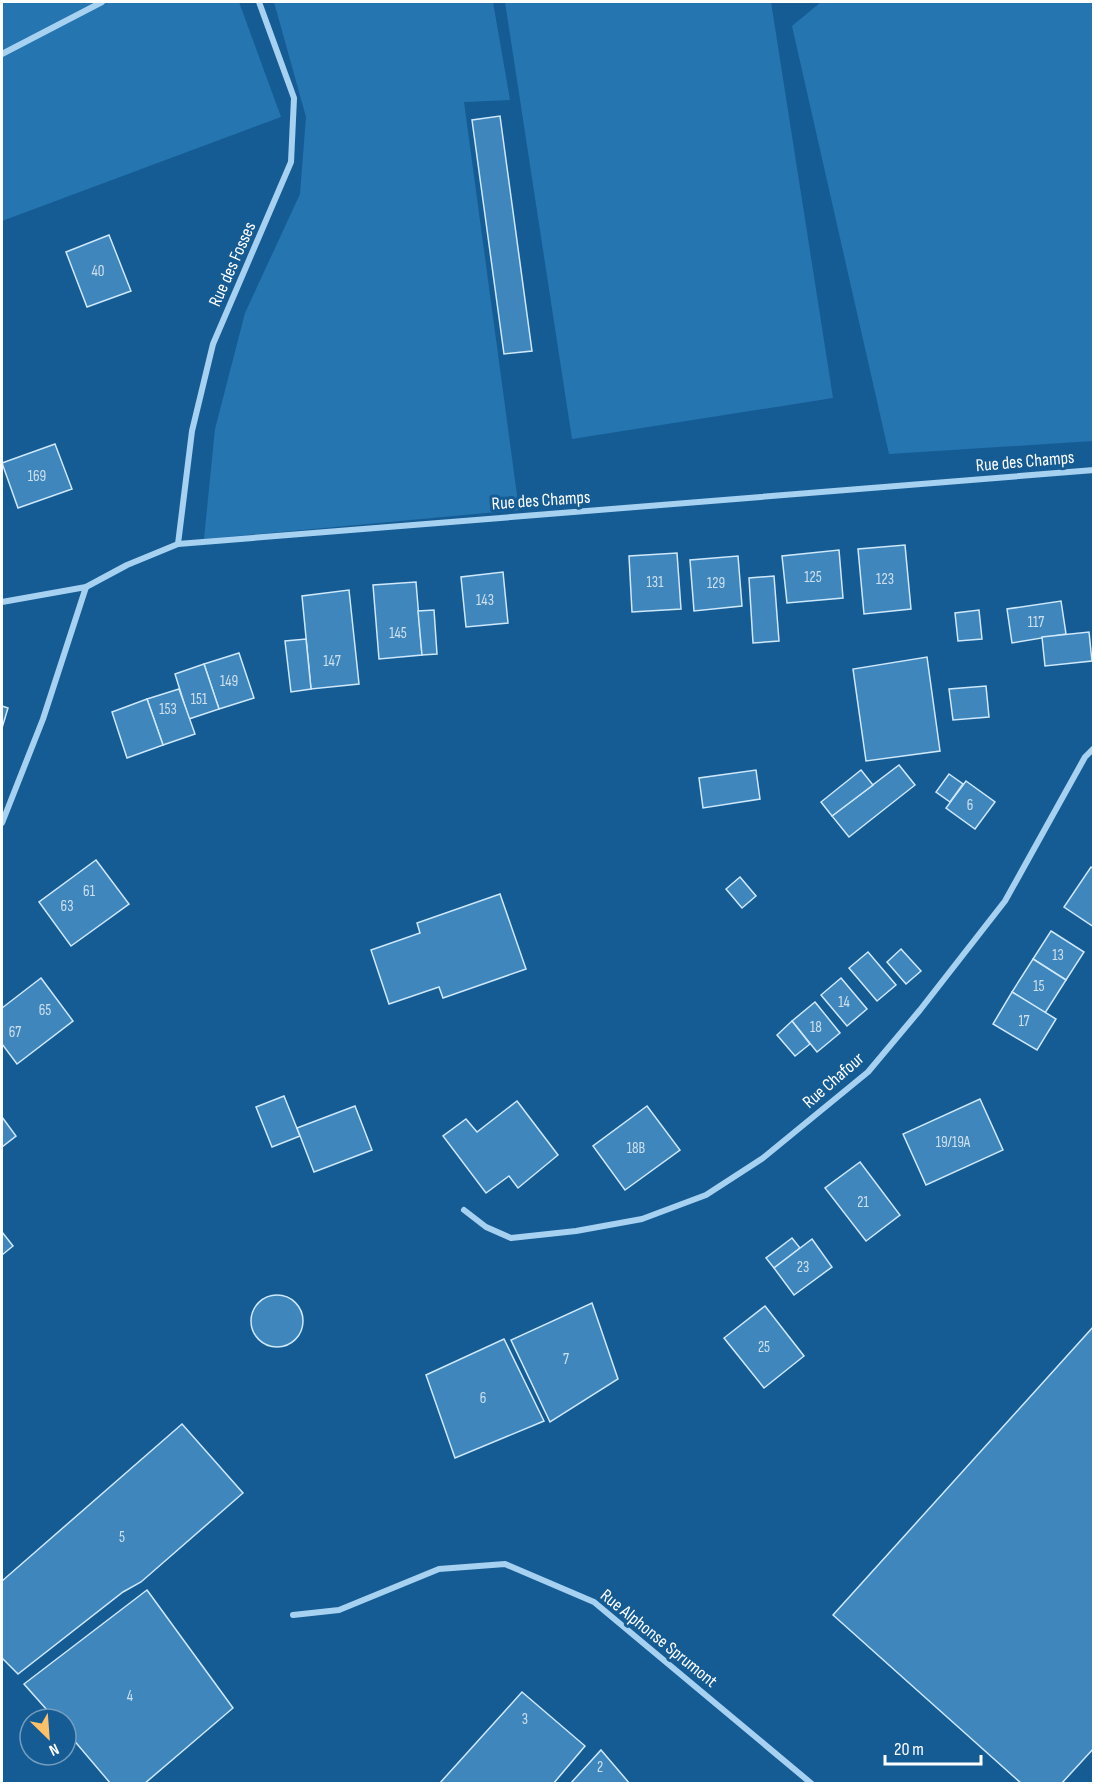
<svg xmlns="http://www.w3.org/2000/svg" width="1095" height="1785" font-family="'Sofia Sans Condensed',sans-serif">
<rect width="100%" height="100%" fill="#165c94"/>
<g fill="#2575b1">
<path d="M2,2H239L281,117L2,221Z"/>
<path d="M274,2H493L510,100L464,102L519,510L204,539L215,429L245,313L300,194L306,117Z"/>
<path d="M505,2H771L833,398L572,439Z"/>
<path d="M821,2H1093V441L889,454L792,26Z"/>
</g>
<g fill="#3f86bc" stroke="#cee8fc" stroke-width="1.5">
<path d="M500,116L532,351L504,354L472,120Z"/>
<path d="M109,235L131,291L87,307L66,252Z"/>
<path d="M55,444L72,489L18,508L2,463Z"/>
<path d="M905,545L911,609L864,614L858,549Z"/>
<path d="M839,550L843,598L787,603L782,556Z"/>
<path d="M677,553L681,609L632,612L629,556Z"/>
<path d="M738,556L742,606L694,611L690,560Z"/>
<path d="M503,572L508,623L466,627L461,577Z"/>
<path d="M774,576L779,641L753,643L749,578Z"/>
<path d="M416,582L422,655L379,659L373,585Z"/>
<path d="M349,590L359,684L311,689L302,596Z"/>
<path d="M1061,601L1066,634L1012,643L1007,609Z"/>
<path d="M434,610L437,654L422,655L418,611Z"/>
<path d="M979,610L982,639L958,641L955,613Z"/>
<path d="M1089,632L1092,661L1045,666L1042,637Z"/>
<path d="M306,639L311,689L291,692L285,641Z"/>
<path d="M239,653L254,698L219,709L204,664Z"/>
<path d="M927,657L940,751L866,761L853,669Z"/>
<path d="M204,664L219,709L189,719L175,674Z"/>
<path d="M986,686L989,717L953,720L949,689Z"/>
<path d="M179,689L195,734L163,745L147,699Z"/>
<path d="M147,699L163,745L127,758L112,712Z"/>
<path d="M2,706L8,708L2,728Z"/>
<path d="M899,765L915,785L849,837L832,816Z"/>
<path d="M756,770L760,799L703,808L699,778Z"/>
<path d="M861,770L873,785L832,816L821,802Z"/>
<path d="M949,774L963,784L950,802L936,792Z"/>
<path d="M966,781L995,802L975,829L946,808Z"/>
<path d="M96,860L129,904L71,946L39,902Z"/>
<path d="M1091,867L1094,869V927L1064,907Z"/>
<path d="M740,877L756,896L742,908L726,889Z"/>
<path d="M500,894L526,969L443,998L439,987L389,1004L371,950L420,933L417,923Z"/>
<path d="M1051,931L1084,952L1066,980L1033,959Z"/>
<path d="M901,949L921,971L906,984L887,962Z"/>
<path d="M868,952L896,985L877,1001L849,968Z"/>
<path d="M1033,959L1066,980L1045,1013L1012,992Z"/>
<path d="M41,978L73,1021L17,1064L2,1044V1008Z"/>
<path d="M841,978L867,1009L847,1026L821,995Z"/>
<path d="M1012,992L1056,1019L1037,1050L993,1024Z"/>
<path d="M815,1002L840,1033L817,1052L792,1021Z"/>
<path d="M792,1021L810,1044L795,1056L777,1035Z"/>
<path d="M284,1096L300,1136L272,1147L256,1107Z"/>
<path d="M980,1099L1003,1150L926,1185L903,1134Z"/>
<path d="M517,1101L558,1155L518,1188L509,1176L486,1193L443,1136L466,1119L477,1132Z"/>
<path d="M355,1106L372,1150L314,1172L297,1128Z"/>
<path d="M647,1106L680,1150L625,1190L593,1146Z"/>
<path d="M2,1117L16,1136L2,1147Z"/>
<path d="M860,1162L900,1215L866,1241L825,1188Z"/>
<path d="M2,1232L13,1246L2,1255Z"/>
<path d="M792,1238L800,1248L774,1268L766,1258Z"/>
<path d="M812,1239L832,1267L794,1295L774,1268Z"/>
<circle cx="277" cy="1321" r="26"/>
<path d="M592,1303L618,1379L550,1422L511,1340Z"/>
<path d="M765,1306L804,1356L764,1388L724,1338Z"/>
<path d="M1094,1326V1748L1061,1784H1022L833,1615Z"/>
<path d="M504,1339L544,1421L455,1458L426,1375Z"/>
<path d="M182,1424L243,1493L141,1582L123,1592L18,1674L2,1658V1581Z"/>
<path d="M147,1590L233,1708L144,1784H111L66,1731V1719H55L24,1684Z"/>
<path d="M522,1692L585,1746L553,1784H439Z"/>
<path d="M601,1750L630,1784H570Z"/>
</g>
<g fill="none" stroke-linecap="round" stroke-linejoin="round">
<g stroke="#a7d1f1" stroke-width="6">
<path d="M2,54L102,2"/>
<path d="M178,544L192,431L213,344L291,162L294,98L259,2"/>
<path d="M2,602L86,587L127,565L178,544L1094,470"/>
<path d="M2,823L43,719L86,587"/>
<path d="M464,1210L486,1227L511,1238L576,1231L642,1219L706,1195L763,1158L868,1072L920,1010L1005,901L1085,757L1094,748"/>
<path d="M293,1615L339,1610L439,1569L505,1564L594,1602L812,1784"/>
</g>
</g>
<g text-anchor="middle" stroke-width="6" stroke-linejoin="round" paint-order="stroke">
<g font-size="15" fill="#cfe1ee">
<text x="98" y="276">40</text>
<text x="37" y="481">169</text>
<text x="813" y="582">125</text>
<text x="885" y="584">123</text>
<text x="655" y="587">131</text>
<text x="716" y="588">129</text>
<text x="485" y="605">143</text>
<text x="1036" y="627">117</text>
<text x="398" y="638">145</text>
<text x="332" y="666">147</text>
<text x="229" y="686">149</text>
<text x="199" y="704">151</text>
<text x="168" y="714">153</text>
<text x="970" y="810">6</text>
<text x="89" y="896">61</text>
<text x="67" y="911">63</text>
<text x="1058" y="960">13</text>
<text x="1039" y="991">15</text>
<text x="844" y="1007">14</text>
<text x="45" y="1015">65</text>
<text x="1024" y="1026">17</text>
<text x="816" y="1032">18</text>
<text x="15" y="1037">67</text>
<text x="953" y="1147">19/19A</text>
<text x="636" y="1153">18B</text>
<text x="863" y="1207">21</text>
<text x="803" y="1272">23</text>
<text x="764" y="1352">25</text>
<text x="566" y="1364">7</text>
<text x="483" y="1403">6</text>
<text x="122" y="1542">5</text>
<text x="130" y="1701">4</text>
<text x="525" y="1724">3</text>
<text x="600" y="1772">2</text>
</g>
<g font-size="18" fill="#fff" stroke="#165c94">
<text transform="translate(232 264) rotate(-66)" y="6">Rue des Fosses</text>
<text transform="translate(1025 461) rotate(-5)" y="6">Rue des Champs</text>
<text transform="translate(541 500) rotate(-4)" y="6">Rue des Champs</text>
<text transform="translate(833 1080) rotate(-41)" y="6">Rue Chafour</text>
<text transform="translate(659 1638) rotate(39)" y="6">Rue Alphonse Sprumont</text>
</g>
</g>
<rect width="1095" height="1785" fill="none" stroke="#ffffff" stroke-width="6"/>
<g transform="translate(48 1737) rotate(155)"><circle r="28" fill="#165c94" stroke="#739dbf" stroke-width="1.5"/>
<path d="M0-4.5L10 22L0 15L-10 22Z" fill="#ffc167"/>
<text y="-9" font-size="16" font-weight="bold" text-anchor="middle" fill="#ffffff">N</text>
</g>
<path d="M885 1755v9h96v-9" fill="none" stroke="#ffffff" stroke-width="3"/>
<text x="894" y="1755" font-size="18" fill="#ffffff" stroke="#165c94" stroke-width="4.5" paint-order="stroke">20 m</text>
</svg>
